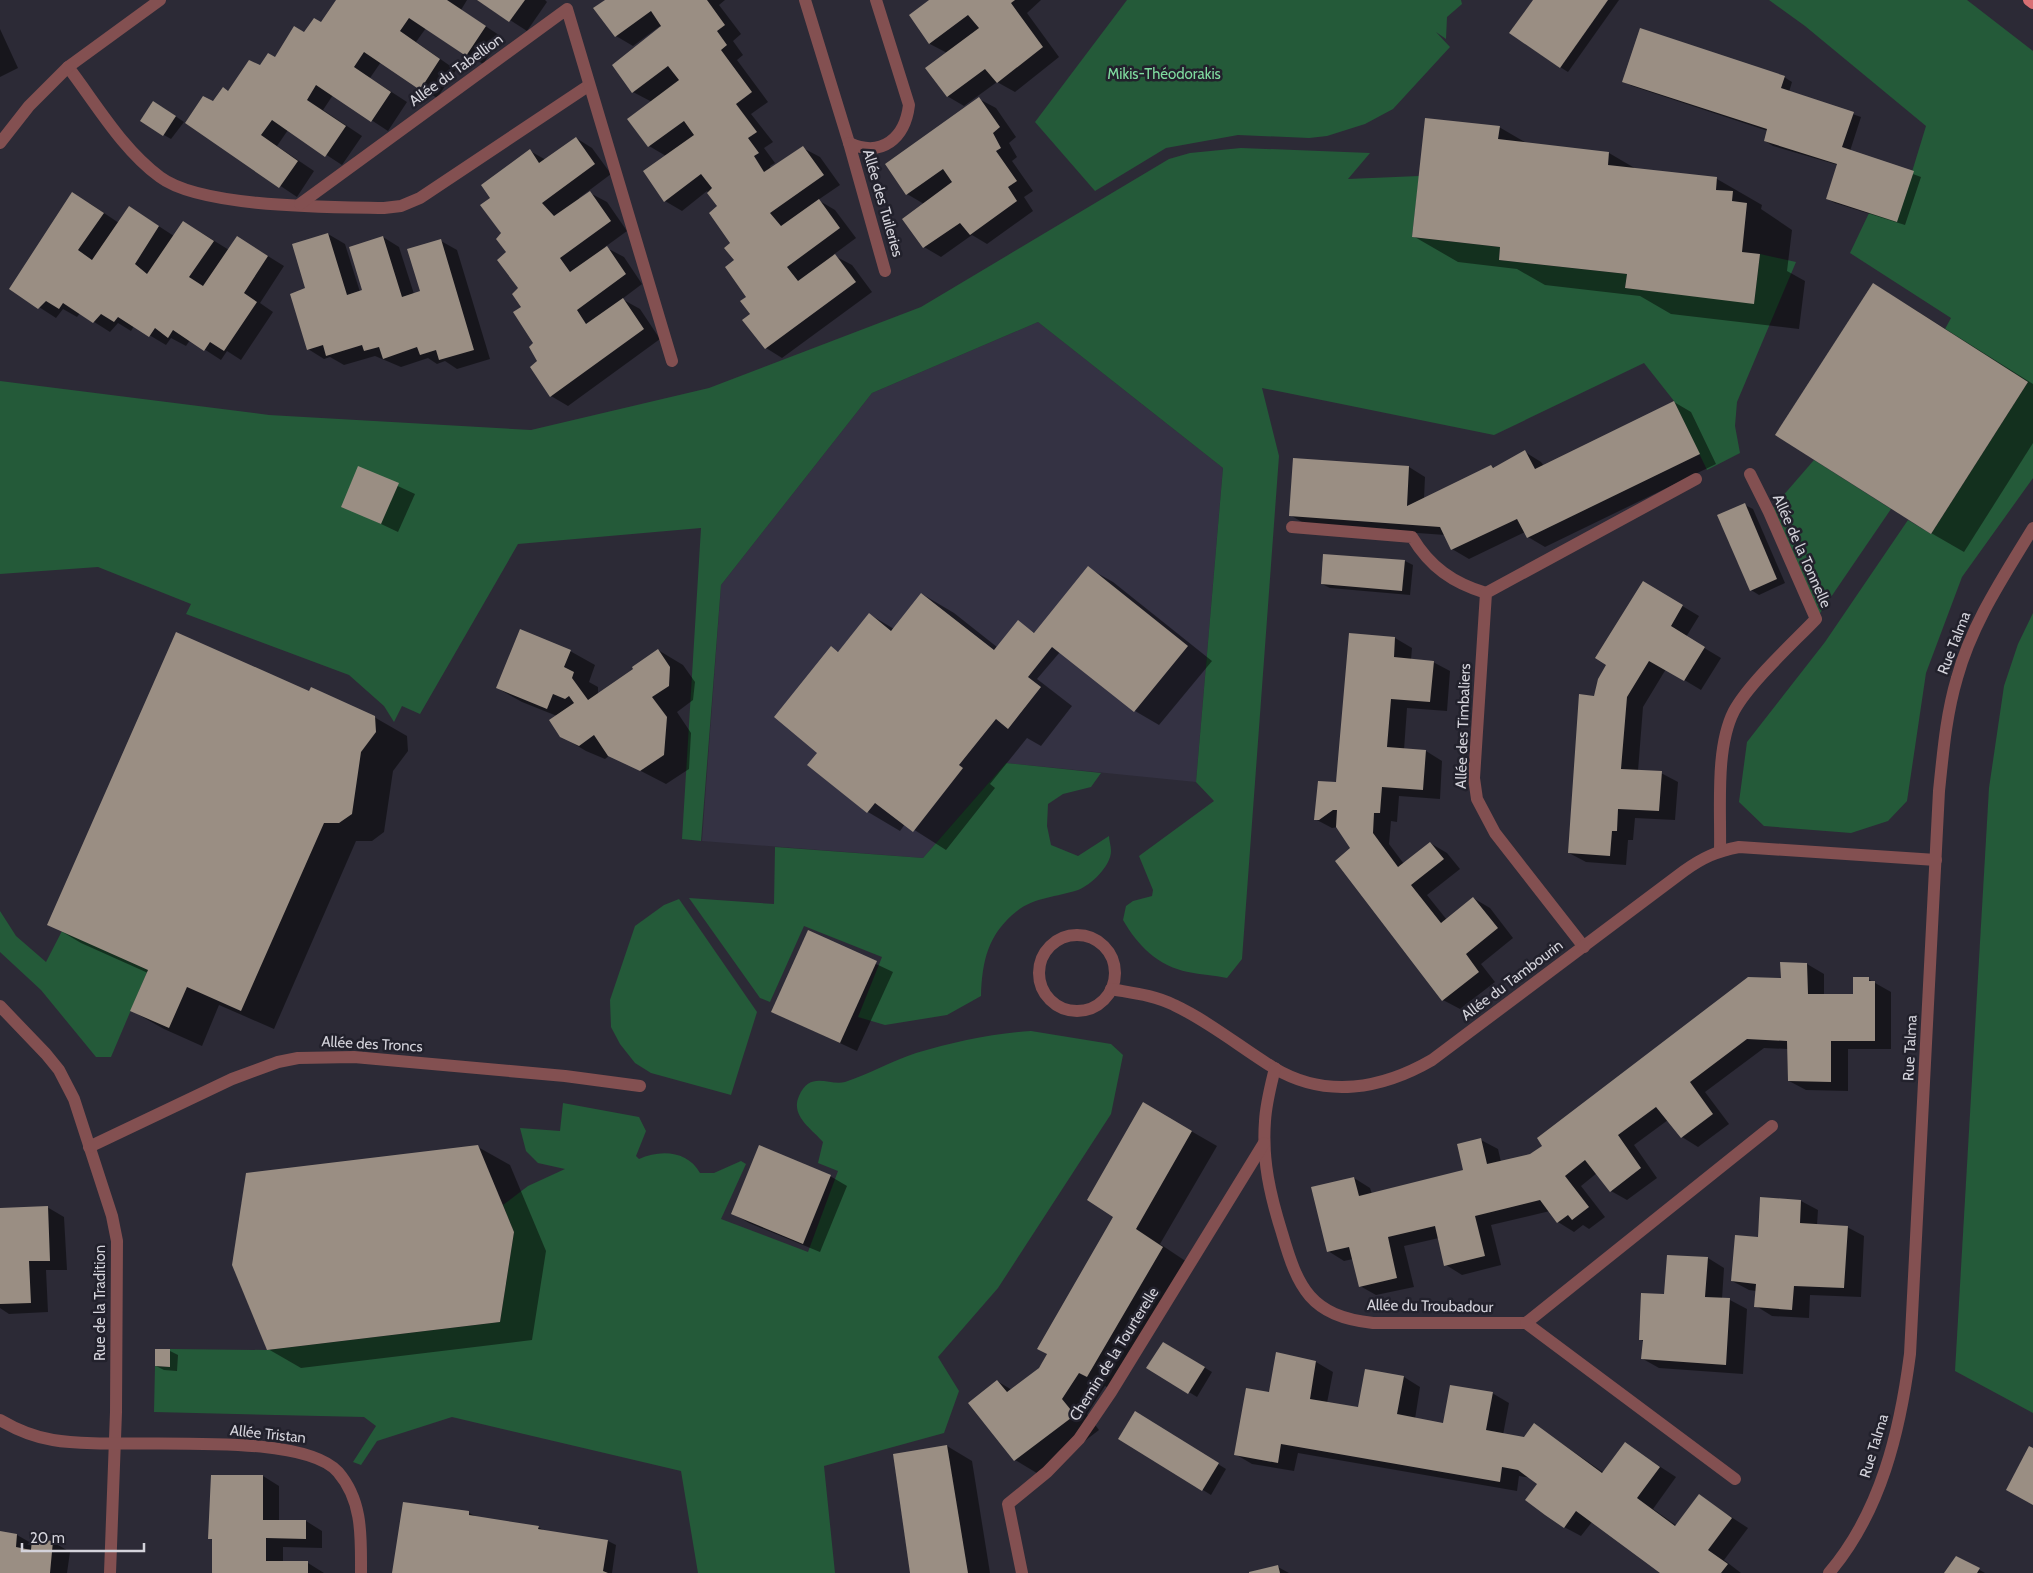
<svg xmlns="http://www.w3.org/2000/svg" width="2033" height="1573" font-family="Cabin,sans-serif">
<rect width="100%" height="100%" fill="#2c2a36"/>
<path fill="#343243" d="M1038,322L1223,468L1196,782L1006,763L923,858L702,841L721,585L872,393Z"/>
<g fill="#245a39">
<path d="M1127,0H1461L1462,4L1447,17L1446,39L1436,32L1450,47L1393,109L1365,124L1327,136L1309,138L1238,135L1166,148L1095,191L1035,122Z"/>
<path d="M1769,0H1967L2033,51V478L1962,577L1926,673L1907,801L1888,821L1851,833L1764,826L1739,802L1747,742L1825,642L1908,520L1931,534L2028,382L1945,329L1951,318L1850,253L1869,213L1897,221L1926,126L1805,26Z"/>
<path d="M1241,148L1370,153L1348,179L1419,176L1412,237L1500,247L1499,260L1627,274L1625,288L1754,303L1760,254L1796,262L1737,402L1735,426L1740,453L1707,470L1674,401L1644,363L1494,435L1262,388L1279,456L1242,959L1227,978C1214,975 1201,975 1188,972C1158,966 1138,946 1123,920L1126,906L1133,901L1152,896L1153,890L1139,856L1214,801L1196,782L1223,468L1038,322L872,393L721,585L701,841L682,839L701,528L518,544L420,714L402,706L394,722L384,706L349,675L186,614L191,604L98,567L0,574V381L269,415L531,430L709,388L921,307L1169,159L1190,153Z"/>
<path d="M1814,460L1891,509L1816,619L1769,512Z"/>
<path d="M2033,613V1413L1955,1371L1989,788L2004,686L2018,644Z"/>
<path d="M1006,763L1101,773L1091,787L1063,794L1048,804L1047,826L1051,845L1078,856L1109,836C1109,840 1111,846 1111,851C1111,866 1091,885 1078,890C1057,897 1035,897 1017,911C988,934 982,961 981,996L947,1015L885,1025L858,1017L882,957L804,926L770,1002L760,998L689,898L774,904L775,847L923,858Z"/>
<path d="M679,899L757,1012L731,1095L651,1073L635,1063L620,1044L611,1027L610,1000L635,926L664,905Z"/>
<path d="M0,911L16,936L46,962L62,931L148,970L111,1057H96L41,990L0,952Z"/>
<path d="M1031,1031L1111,1044L1123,1055L1111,1114L998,1288L938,1357L959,1391L944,1433L824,1466L835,1573H698L681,1471L452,1417L377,1441L361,1465L353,1462L376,1426L364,1417L154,1412L155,1366L170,1367V1349L267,1350L500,1322L514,1232L503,1205L528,1186L565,1169L538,1163L526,1151L520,1128L560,1131L563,1103L639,1117L646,1131L636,1156L639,1159C661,1149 688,1151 700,1173H714L741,1161L746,1164L721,1219L808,1252L838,1171L818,1163L823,1142C812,1129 790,1116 799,1096C810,1070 829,1086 845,1082C869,1074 892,1061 916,1053C953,1042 993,1033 1031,1031Z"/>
</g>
<g fill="#0007">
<path d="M337,0H467L461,10L502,37L483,64L426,28L416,42L456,70L437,98L381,62L370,78L407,102L388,131L333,95L323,110L362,136L342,165L288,130L277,146L314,171L297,197L186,123L260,66L275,58L305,33L321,24Z"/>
<path d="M479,0H545L547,2L527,31Z"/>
<path d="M607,0H725L719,5L741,34L733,41L743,55L737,60L768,102L751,114L773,142L764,148L775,163L770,166L771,169L803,148L820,157L840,185L818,200L835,210L856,238L833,255L852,265L872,292L782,358L766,348L752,315L748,297L719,207L707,191L682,211L665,201L666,156L649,146L652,102L633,92L661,28L660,26L633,46L616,36Z"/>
<path d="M931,0H1041L1027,13L1059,57L1015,92L997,82L964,106L947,96V53L930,44L910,15Z"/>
<path d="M1534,0H1619L1568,72L1560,67Z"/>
<path d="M0,29L18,68L0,77Z"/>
<path d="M1784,77L1792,82L1789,92L1861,117L1850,151L1921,177L1905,225L1835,203L1827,199L1838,165L1773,146L1765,141L1768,131L1632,86L1624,82Z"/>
<path d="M979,99L996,108L1016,137L1009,143L1017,157L1012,161L1033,191L1024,197L1033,211L987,244L972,235L941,257L924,247L903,219L924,204L907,194L887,164Z"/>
<path d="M162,107L184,122L171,139L164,135Z"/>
<path d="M1499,127L1528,144L1609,153L1638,170L1717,179L1762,205L1761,209L1792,230L1787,271L1805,281L1799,329L1671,314L1640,296L1545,285L1517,269L1458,262L1413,236Z"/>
<path d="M576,138L592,148L611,174L579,198L580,199L590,193L607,202L627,231L605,247L624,257L642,284L622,299L640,309L660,339L568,406L551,396L532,367L538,361L535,343L491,199L530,151L546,160Z"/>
<path d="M89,203L119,223L129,207L174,236L184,222L229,250L237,237L284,266L260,303L273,312L241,360L227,351L221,360L190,340L186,346L171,338L166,345L134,326L131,331L118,323L110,332L80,313L77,317L63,309L56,318L11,289Z"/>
<path d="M328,234L345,244L360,292L364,290L383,237L399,247L414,294L421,291L441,241L457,250L490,359L457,369L445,361L437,364L428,358L401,367L375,356L344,365L330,357L324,359L308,349L307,289Z"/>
<path d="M1874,284L2033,384V443L1964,552L1931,533Z"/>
<path d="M1674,402L1691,412L1716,464L1545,547L1528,537L1525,532L1469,559L1452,549L1445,535L1307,525L1290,515L1409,467L1425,477L1424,499L1491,466L1495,468L1525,452L1541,462L1544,466Z"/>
<path d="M359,468L415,494L398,532L343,506Z"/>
<path d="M1745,505L1753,509L1785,583L1759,595L1751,590Z"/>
<path d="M1405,561L1413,565L1410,595L1330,588L1322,584Z"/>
<path d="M1088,568L1113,582L1212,661L1159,725L1135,711L1060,652L1037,679L1072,706L1041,746L1027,738L990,784L995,788L946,850L905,824L900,831L868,812L819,753L831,648L839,652L869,614L894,629L922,594L954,613L997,647L1018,622L1036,634Z"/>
<path d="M1644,583L1699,616L1686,637L1721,658L1701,690L1666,669L1643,707L1638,771L1661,773L1678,782L1675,820L1635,818L1633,840H1628L1626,865L1586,862L1569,853L1595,697Z"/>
<path d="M1350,634L1395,638L1412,648L1411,660L1433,662L1450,671L1447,711L1407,708L1404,750L1426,751L1442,761L1440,799L1399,796L1397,822L1391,821L1389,844L1404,864L1430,843L1447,853L1460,869L1427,895L1447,920L1473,898L1490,908L1513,938L1481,964L1495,982L1460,1009L1443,1000L1338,827L1332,828L1315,819L1337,784Z"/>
<path d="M658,650L683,665L695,682L693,700L677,712L691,733L689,769L666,784L610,755L605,759L586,751L561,736L557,716L522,702L497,688L570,651L595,665L589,682L598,687V695L635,670Z"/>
<path d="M310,693L374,717L407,736L408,751L393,771L384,832L372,841H356L274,1029L219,1005L202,1046L164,1029L132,1011L148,973L81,943L49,924Z"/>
<path d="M808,932L893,972L857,1051L773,1012Z"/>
<path d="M1807,964L1824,974V995H1854L1868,979L1891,992V1049H1848V1091L1806,1090L1789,1081L1788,1049L1764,1048L1705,1092L1729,1124L1698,1147L1682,1137L1668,1120L1634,1145L1657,1178L1627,1200L1611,1191L1597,1173L1581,1186L1605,1217L1589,1229L1583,1225L1574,1232L1558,1222L1550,1211L1491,1225L1501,1265L1462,1275L1446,1265L1439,1238L1404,1246L1414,1287L1376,1295L1360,1286L1353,1259L1344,1261L1328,1251L1354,1178L1370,1188L1372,1194L1465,1171L1481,1140L1498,1149L1501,1162L1531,1155L1782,979Z"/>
<path d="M1144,1104L1217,1146L1160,1244L1187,1262L1112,1390L1105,1386L1087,1414L1099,1430L1040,1475L1015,1460L997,1381L1012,1390L1040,1368L1115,1217Z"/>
<path d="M478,1147L510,1165L546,1251L532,1340L301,1368L268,1349Z"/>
<path d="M830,1176L847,1186L820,1252L749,1223L732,1213Z"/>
<path d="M1801,1201L1818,1210L1817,1225L1847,1227L1864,1236L1861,1297L1810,1295L1809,1318L1772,1316L1756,1306V1291L1749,1290L1732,1281L1759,1238Z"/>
<path d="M47,1207L64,1217L67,1270H46L48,1312L9,1314L0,1308V1209Z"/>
<path d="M1708,1258L1724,1268L1722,1299L1730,1300L1747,1309L1743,1374L1659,1368L1643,1359L1644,1342L1640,1339L1666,1296Z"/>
<path d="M1163,1343L1212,1372L1197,1397L1148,1367Z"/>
<path d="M170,1351L178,1355L177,1371L164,1370L156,1366Z"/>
<path d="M1277,1354L1316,1362L1333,1372L1327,1403L1359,1409L1366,1370L1404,1377L1420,1387L1415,1419L1444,1424L1492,1393L1509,1403L1503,1435L1525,1439L1535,1425L1604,1473L1625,1444L1676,1477L1653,1509L1677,1526L1699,1496L1748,1528L1724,1560L1741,1573H1662L1592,1522L1581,1536L1564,1527L1539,1483L1531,1478L1519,1476L1517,1491L1298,1453L1294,1471L1252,1464L1235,1454L1270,1393Z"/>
<path d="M1135,1413L1226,1469L1211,1495L1120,1438Z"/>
<path d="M947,1446L972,1461L990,1573H911Z"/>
<path d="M263,1476L279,1486V1521H306L322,1531V1548L283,1547V1563H308L324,1573H213V1540L210,1538Z"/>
<path d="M469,1513L477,1517L538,1527L547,1532L608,1541L616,1545L612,1573H393Z"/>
<path d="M0,1533L17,1535L33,1544L53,1542L70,1552L67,1573H0Z"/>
<path d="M1956,1557L1985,1573H1947Z"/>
<path d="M1278,1567L1289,1573H1250Z"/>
</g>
<g fill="#9a8e83">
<path d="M336,0H447L486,26L466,56L409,18L400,31L440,59L420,90L364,52L354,67L391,92L371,122L316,85L307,100L346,126L325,157L272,120L261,135L298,161L279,188L185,123L203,96L213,101L223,87L228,91L249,60L260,65L268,53L275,57L294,26L304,32L314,18L321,22Z"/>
<path d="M477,0H525L509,22Z"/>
<path d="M605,0H707L725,25L717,31L727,45L721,50L752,92L736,104L757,132L748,138L759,153L754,156L764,172L803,146L824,175L770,213L781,226L819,199L840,228L787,267L798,281L835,254L856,282L765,349L742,320L750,314L740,301L746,297L725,267L734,260L724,248L730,243L709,213L717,206L707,193L712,188L701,174L664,202L643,171L694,135L684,121L648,147L627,119L679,80L668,66L632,93L612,65L661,26L651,11L615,37L593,8Z"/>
<path d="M929,0H1015L1011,3L1043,47L997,83L985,69L947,97L925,68L979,28L968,15L929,44L909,15Z"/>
<path d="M1533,0H1608L1560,68L1509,33Z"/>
<path d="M1640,28L1785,76L1781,88L1854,112L1842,147L1914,171L1897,222L1826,199L1837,164L1764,141L1767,129L1622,82Z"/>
<path d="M979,97L1000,127L993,133L1001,148L996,151L1017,181L1008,187L1017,201L970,235L960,223L923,248L902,219L952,182L943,169L906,195L885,164Z"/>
<path d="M153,101L176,116L163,136L140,121Z"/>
<path d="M1425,118L1500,126L1498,139L1609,152L1608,165L1717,177L1716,190L1733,191L1732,201L1747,203L1742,252L1760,254L1754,304L1625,288L1627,274L1499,260L1500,247L1412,237Z"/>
<path d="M576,137L595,164L542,203L554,216L590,191L611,221L560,258L570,272L607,246L626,274L577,310L586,324L623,298L644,329L550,397L530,367L537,361L529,347L533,343L513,312L521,307L512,294L518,288L497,260L506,252L496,239L501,233L480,205L490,198L481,185L530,149L539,163Z"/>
<path d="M72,192L104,213L78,250L92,260L129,206L159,226L135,264L147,274L183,221L214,241L189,277L203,286L237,236L268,256L244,293L257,302L224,351L210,342L204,351L173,330L168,338L155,328L149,337L118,317L114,322L101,314L93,323L63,303L59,309L46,301L38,309L9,289Z"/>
<path d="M328,233L347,295L362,290L349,247L383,236L402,297L420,291L407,249L441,239L474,350L439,360L436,350L420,355L417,347L383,359L379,347L364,351L362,345L326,356L323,345L307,350L290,294L305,288L292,244Z"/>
<path d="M1873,283L2028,382L1931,534L1775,435Z"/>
<path d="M1674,401L1700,454L1527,538L1517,519L1451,550L1440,527L1289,516L1293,458L1409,466L1407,506L1491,465L1493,468L1525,450L1535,469Z"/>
<path d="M358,466L399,483L381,524L341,507Z"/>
<path d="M1745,503L1777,579L1750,591L1717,515Z"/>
<path d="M1323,554L1405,560L1402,591L1321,584Z"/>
<path d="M1088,566L1188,646L1134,712L1052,647L1028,677L1041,687L1008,729L996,719L959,765L963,768L913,832L875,803L867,813L807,765L817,753L774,717L831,646L838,652L869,613L891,631L921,593L994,650L1018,620L1034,633Z"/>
<path d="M1643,581L1683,605L1671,626L1705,647L1684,681L1649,661L1627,697L1621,769L1662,771L1659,811L1618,809L1617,831H1612L1610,856L1568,853L1579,694L1594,696L1598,679L1606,665L1595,658Z"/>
<path d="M520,629L571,650L564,667L574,672L572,678L588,700L633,669L632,667L658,649L670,667L669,686L652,697L667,717L664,755L640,771L608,756L594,735L579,746L560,737L549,720L574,703L569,696L565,699L553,694L547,709L496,688Z"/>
<path d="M176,632L309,691L311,687L375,716L376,732L361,752L352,814L339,823H324L241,1011L187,987L169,1028L130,1011L148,970L47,925Z"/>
<path d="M1349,633L1395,637L1394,657L1434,661L1430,702L1391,699L1387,747L1426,750L1423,790L1382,787L1380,813H1374L1373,833L1398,867L1430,842L1444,859L1411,885L1441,923L1473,897L1498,928L1466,954L1479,972L1442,1001L1335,861L1350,848L1336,827L1337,810H1333L1319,820H1314L1318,781L1336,782Z"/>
<path d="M808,930L877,961L840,1043L771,1012Z"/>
<path d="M1780,962L1807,963L1808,994H1853V977H1869V981H1875V1041H1831V1082L1788,1081L1787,1041L1747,1039L1690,1082L1713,1114L1681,1138L1656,1107L1618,1135L1641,1168L1610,1192L1585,1160L1565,1176L1589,1207L1572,1220L1568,1215L1557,1223L1540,1200L1475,1216L1485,1256L1444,1266L1435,1226L1388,1237L1397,1278L1359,1287L1349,1247L1327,1252L1311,1187L1354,1177L1359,1196L1463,1170L1457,1144L1481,1138L1487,1164L1530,1154L1542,1146L1537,1138L1748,977L1781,978Z"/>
<path d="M1143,1102L1192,1131L1136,1229L1163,1247L1087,1377L1079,1373L1062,1399L1075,1415L1014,1461L968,1403L997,1380L1007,1392L1039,1368L1047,1354L1037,1349L1113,1217L1087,1200Z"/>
<path d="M478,1145L514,1232L500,1322L267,1350L232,1265L246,1173Z"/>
<path d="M759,1145L831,1175L803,1244L731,1214Z"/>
<path d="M1760,1197L1801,1200L1800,1223L1848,1226L1844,1288L1794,1286L1792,1310L1754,1307L1756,1284L1731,1281L1735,1235L1758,1237Z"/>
<path d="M48,1206L50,1261H29L31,1303L0,1304V1208Z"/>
<path d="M1667,1255L1708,1257L1705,1297L1730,1298L1726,1365L1641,1359L1643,1340H1639L1641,1293L1664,1294Z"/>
<path d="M1163,1342L1205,1367L1188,1394L1146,1368Z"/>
<path d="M155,1349H170V1367L155,1366Z"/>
<path d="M1276,1352L1316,1361L1310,1399L1358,1407L1365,1369L1404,1376L1397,1414L1443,1423L1450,1385L1493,1392L1486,1430L1524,1437L1534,1423L1602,1473L1625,1442L1660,1467L1637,1498L1675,1526L1699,1494L1732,1518L1708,1550L1728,1564L1721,1573H1660L1576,1511L1564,1528L1545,1515L1525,1500L1537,1484L1518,1470L1502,1467L1500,1482L1281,1444L1278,1463L1234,1455L1246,1388L1269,1392Z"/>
<path d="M1135,1411L1219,1463L1202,1491L1118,1439Z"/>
<path d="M947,1445L968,1573H910L893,1454Z"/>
<path d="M2029,1446L2033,1448V1505L2006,1490Z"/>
<path d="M211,1475H263V1520H306V1539L266,1538V1561H308V1573H212V1539H208Z"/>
<path d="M403,1502L469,1511V1515L539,1526L538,1529L608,1540L603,1571L608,1573H392Z"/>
<path d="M0,1531L17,1534L16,1547L31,1550L32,1539L53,1541L50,1573H0Z"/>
<path d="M1956,1556L1980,1568L1977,1573H1944Z"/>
<path d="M1278,1565L1280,1573H1249V1572Z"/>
</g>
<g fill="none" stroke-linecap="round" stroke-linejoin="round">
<g stroke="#835051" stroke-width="12">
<path d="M805,0L849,143"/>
<path d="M876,0L909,105C905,138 882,158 849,143L885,271"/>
<path d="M68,67C97,105 122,149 160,177C201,208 331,207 384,208L401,206L420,198L588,86"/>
<path d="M0,143L29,106L68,67L160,0"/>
<path d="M300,204L567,9L672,361"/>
<path d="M1292,527L1412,537C1430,567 1453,583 1486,593"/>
<path d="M1720,850C1721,809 1715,748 1734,711C1749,683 1793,643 1816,619L1769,512L1750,474"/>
<circle cx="1077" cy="973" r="38"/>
<path d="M1584,947L1495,833L1477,799L1474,778L1486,593L1696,479"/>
<path d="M1111,989C1133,993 1154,995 1174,1005C1210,1022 1240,1047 1274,1068C1326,1099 1382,1089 1432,1060L1684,871C1702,858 1717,851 1739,847L1936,860"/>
<path d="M0,1006L46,1054L59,1070L74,1099L112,1216L117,1241L116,1412L110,1573"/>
<path d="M1275,1068C1271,1085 1266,1103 1265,1121C1262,1160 1270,1195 1282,1233C1298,1288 1310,1316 1373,1323H1526L1772,1126"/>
<path d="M89,1147L232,1079L278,1062L298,1058L354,1057L565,1076L640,1086"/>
<path d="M1526,1323L1735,1479"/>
<path d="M0,1420C17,1430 34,1437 53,1440C115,1451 299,1428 338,1472C363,1501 361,1537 361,1573"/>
<path d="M1022,1573L1008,1504L1047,1472L1079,1439L1111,1392L1264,1143"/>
<path d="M1829,1573C1881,1512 1900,1431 1910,1354L1939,791C1943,753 1946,715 1957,678C1972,623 2004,576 2033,528"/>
</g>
<path stroke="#d76f73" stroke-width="12" d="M2029,0L2033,3"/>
</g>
<g text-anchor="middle" stroke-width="5" stroke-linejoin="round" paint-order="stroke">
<g font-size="15" fill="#d4d3db" stroke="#22212c">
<text transform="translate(456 70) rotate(-36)" y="5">Allée du Tabellion</text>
<text transform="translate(883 203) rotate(74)" y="5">Allée des Tuileries</text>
<text transform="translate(1802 551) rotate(66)" y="5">Allée de la Tonnelle</text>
<text transform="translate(1954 643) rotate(-69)" y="5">Rue Talma</text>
<text transform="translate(1463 726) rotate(-88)" y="5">Allée des Timbaliers</text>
<text transform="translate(1512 980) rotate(-37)" y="5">Allée du Tambourin</text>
<text transform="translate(372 1044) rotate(3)" y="5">Allée des Troncs</text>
<text transform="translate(1910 1048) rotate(-87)" y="5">Rue Talma</text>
<text transform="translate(100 1303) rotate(-90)" y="5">Rue de la Tradition</text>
<text transform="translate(1430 1306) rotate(1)" y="5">Allée du Troubadour</text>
<text transform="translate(1114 1354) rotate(-58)" y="5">Chemin de la Tourterelle</text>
<text transform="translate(268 1434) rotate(6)" y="5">Allée Tristan</text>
<text transform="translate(1874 1446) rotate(-73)" y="5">Rue Talma</text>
</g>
<g font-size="15" fill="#7fdb9f" stroke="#22212c">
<text x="1164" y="79">Mikis-Théodorakis</text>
</g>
</g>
<path d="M22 1543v8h122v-8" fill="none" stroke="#d4d3db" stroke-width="2.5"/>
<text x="30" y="1543" font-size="15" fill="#d4d3db" stroke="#22212c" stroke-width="4" paint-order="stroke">20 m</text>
</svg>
